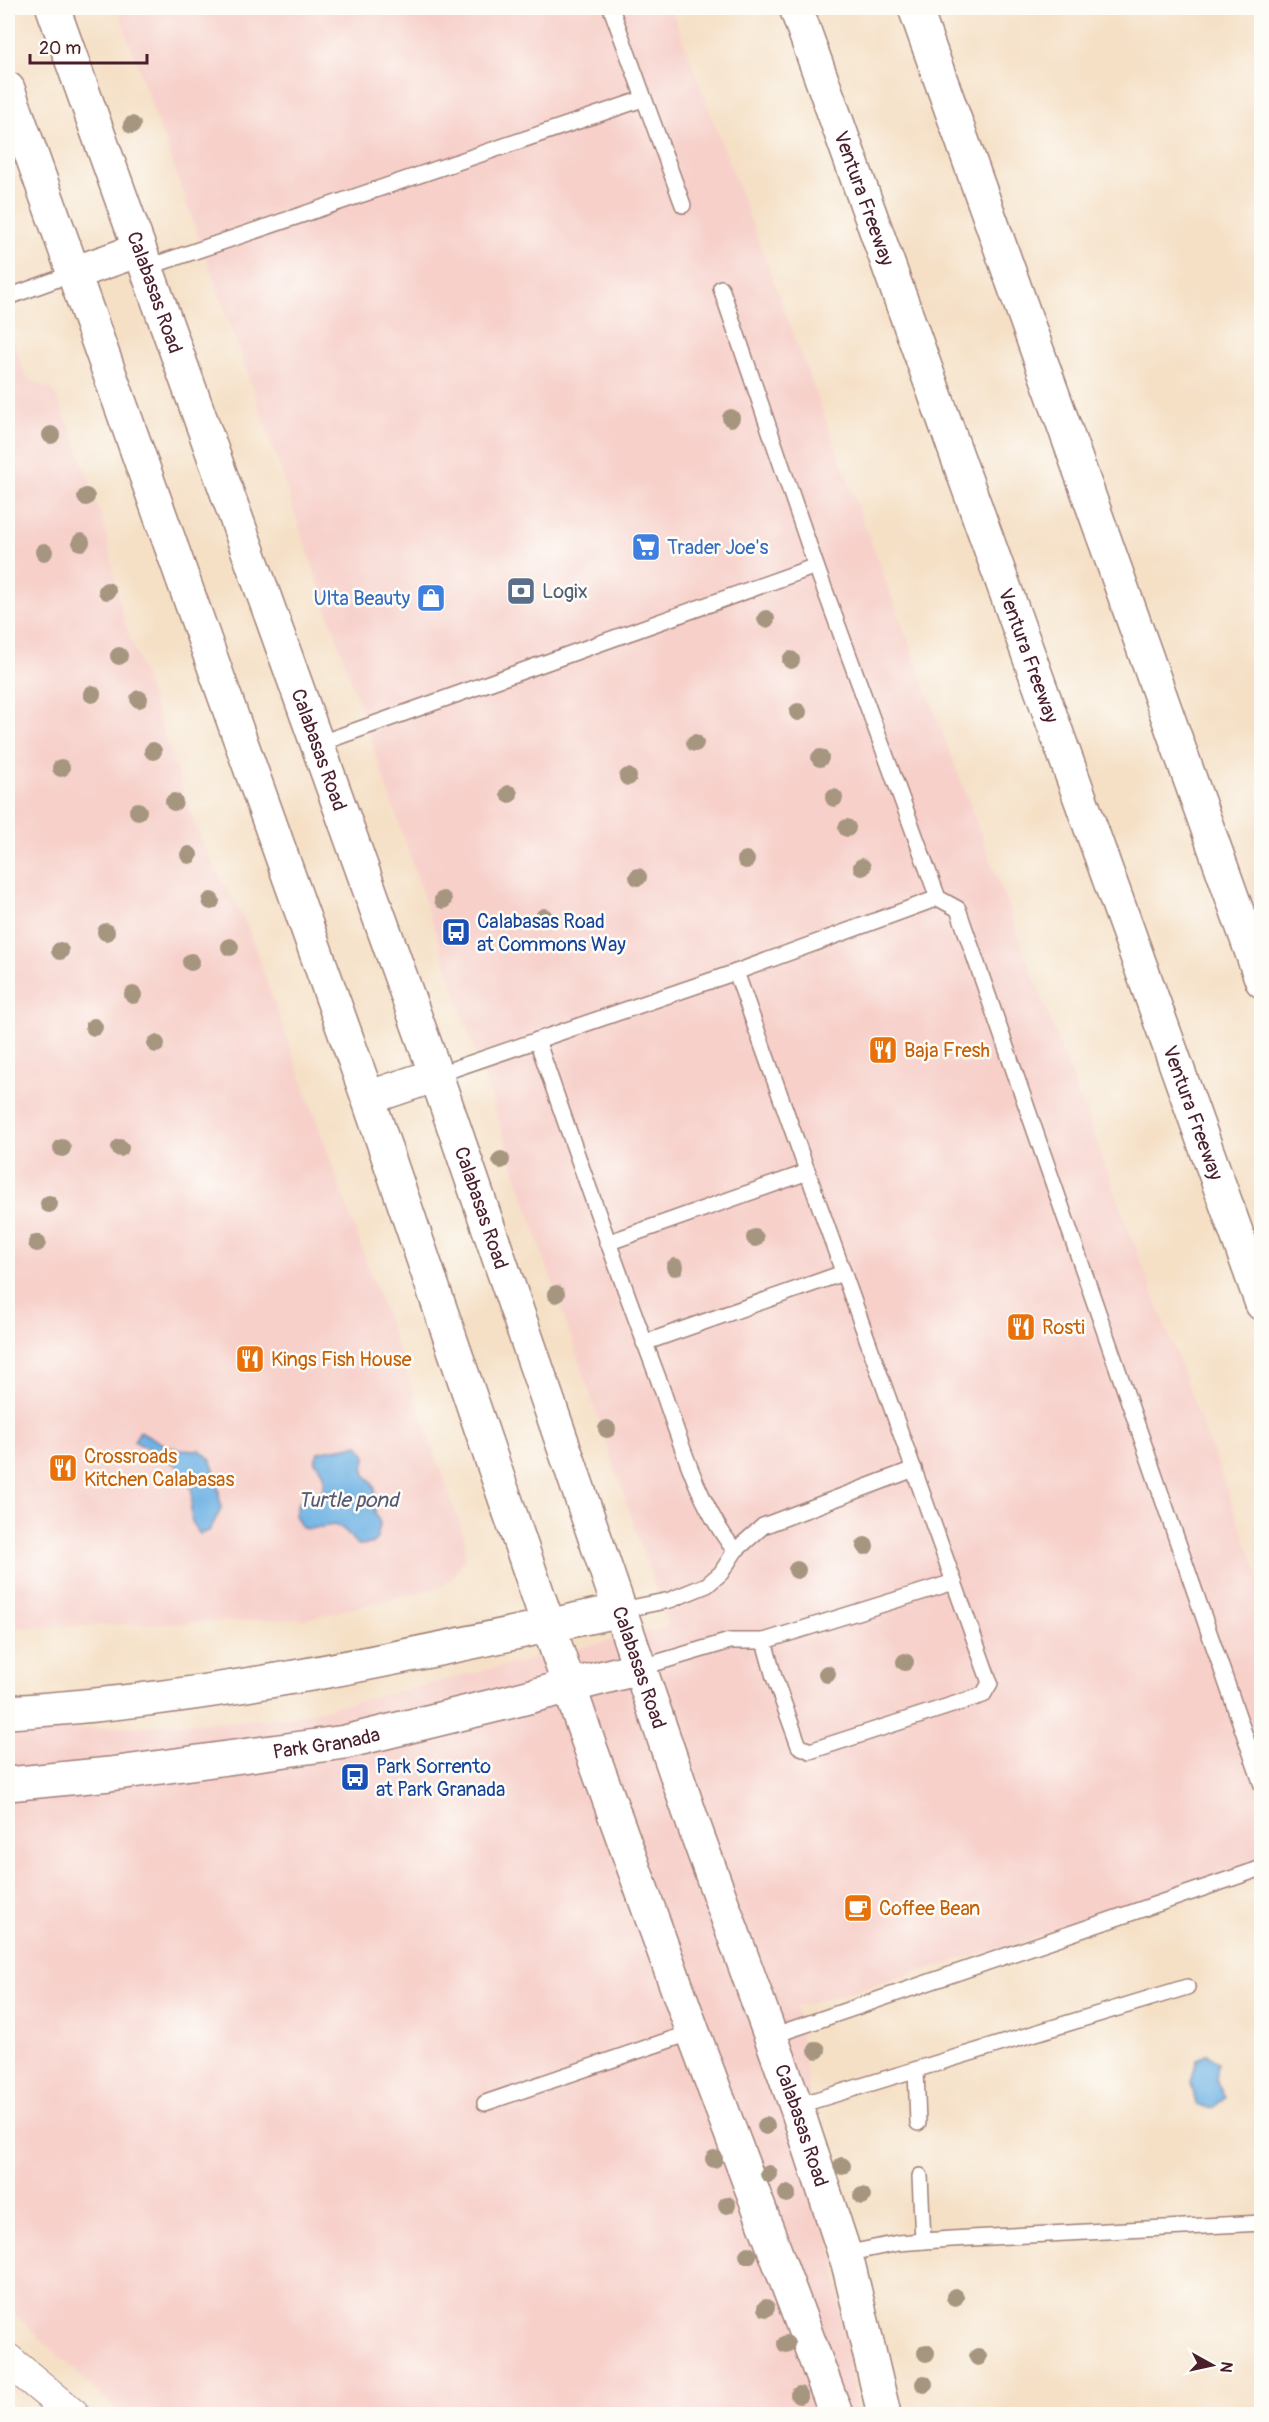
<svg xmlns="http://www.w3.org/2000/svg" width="1269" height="2422" font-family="Pangolin,sans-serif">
<rect width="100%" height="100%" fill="#fdfcf7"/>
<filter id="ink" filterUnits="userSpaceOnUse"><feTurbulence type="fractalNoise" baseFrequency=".0167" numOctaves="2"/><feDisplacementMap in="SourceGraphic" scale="12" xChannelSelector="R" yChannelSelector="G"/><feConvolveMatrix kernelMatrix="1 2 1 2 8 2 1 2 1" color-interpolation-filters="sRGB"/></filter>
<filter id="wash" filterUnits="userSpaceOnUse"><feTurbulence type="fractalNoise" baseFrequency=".008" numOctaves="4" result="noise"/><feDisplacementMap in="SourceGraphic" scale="24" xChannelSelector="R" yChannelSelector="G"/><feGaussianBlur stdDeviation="1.35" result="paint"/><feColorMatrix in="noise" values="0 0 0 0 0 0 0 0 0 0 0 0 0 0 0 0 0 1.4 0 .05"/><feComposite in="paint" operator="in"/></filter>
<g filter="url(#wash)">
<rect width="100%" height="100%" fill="#f5e0c6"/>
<g fill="#f7d0ca">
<path d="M117,8H671L1261,1581V1873L796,2007L857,2414H121L8,2308V1733L286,1718L668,1627L262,415Z"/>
<path d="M8,324L26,378L53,390L75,438L106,532L121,610L201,842L246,923L465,1538V1557L455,1575L440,1588L305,1619L8,1628Z"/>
</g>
<g fill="#6eb2e4" stroke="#5c6888" stroke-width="1.5">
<path d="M140,1431L166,1446L178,1449L200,1450L210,1459L217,1479L221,1509L209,1531L200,1534C180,1515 202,1492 185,1473C177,1463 146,1448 134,1441Z"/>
<path d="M358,1445C365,1453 369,1458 363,1467L365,1475L371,1481L375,1489V1513L380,1523L377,1539L371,1544L357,1545C352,1540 347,1530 340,1527C330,1521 318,1532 302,1528L295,1515L298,1503L322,1491C327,1477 325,1472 315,1462L318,1452Z"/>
<path d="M1208,2053L1218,2063L1216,2080L1225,2098L1211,2109L1196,2104L1191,2082L1197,2060Z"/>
</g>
</g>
<g filter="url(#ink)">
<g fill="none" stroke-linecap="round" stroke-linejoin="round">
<g stroke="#a08078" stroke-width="18">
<g id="service">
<path d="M611,8L683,205"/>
<path d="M145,268L643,99"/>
<path d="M721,288L816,566L938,898L958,909L1262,1785"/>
<path d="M8,297L74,273"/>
<path d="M318,744L816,566"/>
<path d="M736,972L990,1683L983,1695L810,1751L799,1746L774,1677L764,1641"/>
<path d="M537,1040C576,1153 616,1266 658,1378C679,1436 696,1501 735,1551"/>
<path d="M436,1075L736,972L938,898"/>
<path d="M607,1243L808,1172"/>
<path d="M644,1343L843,1273"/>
<path d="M621,1610L670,1600L707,1585L721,1573L735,1551L763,1526L914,1469"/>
<path d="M639,1668L730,1641H764L954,1582"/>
<path d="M769,2037L1262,1868"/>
<path d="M916,2070L918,2123"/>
<path d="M485,2103L693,2032"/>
<path d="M796,2106L1187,1987"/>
<path d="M920,2176L923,2241"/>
<path d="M845,2254L898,2243L951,2239L1262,2223"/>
</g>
</g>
<g stroke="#a08078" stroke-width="34">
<path id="minor" d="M8,2360L73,2414"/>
</g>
<g stroke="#a08078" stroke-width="36">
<g id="tertiary">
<path d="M8,1712C215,1700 419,1654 621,1610"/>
<path id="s1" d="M8,1784L110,1774L345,1742L505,1703L639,1668"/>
</g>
</g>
<g stroke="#a08078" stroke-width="36">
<g id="secondary">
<path id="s2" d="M53,8L436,1075L693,1823L796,2106L849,2267L884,2414"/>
<path d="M8,89L368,1098L589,1744L693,2032L836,2414"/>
<path d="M74,273L139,250"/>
<path d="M368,1098L436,1075"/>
</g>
</g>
<g stroke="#a08078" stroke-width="36">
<g id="motorway">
<path id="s3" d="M796,8L1262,1304"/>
<path d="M915,8L1262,981"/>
</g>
</g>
<use href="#service" stroke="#fff" stroke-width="15"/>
<use href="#minor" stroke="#fff" stroke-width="32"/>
<use href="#tertiary" stroke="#fff" stroke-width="33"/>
<use href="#secondary" stroke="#fff" stroke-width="33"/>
<use href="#motorway" stroke="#fff" stroke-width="33"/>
</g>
<g fill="#a69680">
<circle cx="132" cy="125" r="9"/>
<circle cx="731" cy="418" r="9"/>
<circle cx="51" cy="435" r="9"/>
<circle cx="86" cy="497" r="9"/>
<circle cx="81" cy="542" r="9"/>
<circle cx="44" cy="552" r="9"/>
<circle cx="107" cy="591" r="9"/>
<circle cx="766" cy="619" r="9"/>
<circle cx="119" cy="656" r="9"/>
<circle cx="791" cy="660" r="9"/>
<circle cx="92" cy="694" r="9"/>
<circle cx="139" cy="699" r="9"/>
<circle cx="798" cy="712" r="9"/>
<circle cx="695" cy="743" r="9"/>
<circle cx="153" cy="751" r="9"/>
<circle cx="820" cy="758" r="9"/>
<circle cx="61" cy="768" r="9"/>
<circle cx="628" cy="777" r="9"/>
<circle cx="509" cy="794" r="9"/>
<circle cx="834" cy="798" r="9"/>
<circle cx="174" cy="802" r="9"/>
<circle cx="138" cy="811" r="9"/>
<circle cx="847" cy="828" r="9"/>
<circle cx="189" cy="855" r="9"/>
<circle cx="746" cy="860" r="9"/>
<circle cx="862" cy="867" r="9"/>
<circle cx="638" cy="877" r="9"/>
<circle cx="443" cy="900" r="9"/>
<circle cx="211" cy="901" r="9"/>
<circle cx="544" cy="917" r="9"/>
<circle cx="106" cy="932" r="9"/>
<circle cx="230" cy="947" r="9"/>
<circle cx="60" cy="951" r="9"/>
<circle cx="191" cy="962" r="9"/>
<circle cx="133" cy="995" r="9"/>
<circle cx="94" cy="1027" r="9"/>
<circle cx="156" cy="1044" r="9"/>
<circle cx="62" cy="1148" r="9"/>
<circle cx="120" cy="1148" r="9"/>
<circle cx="501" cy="1160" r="9"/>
<circle cx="49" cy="1204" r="9"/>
<circle cx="755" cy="1238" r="9"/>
<circle cx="37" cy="1243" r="9"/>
<circle cx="675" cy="1267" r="9"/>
<circle cx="556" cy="1294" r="9"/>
<circle cx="607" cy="1429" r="9"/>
<circle cx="865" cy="1546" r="9"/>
<circle cx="797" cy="1570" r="9"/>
<circle cx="905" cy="1662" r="9"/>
<circle cx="827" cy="1674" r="9"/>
<circle cx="817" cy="2050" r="9"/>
<circle cx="766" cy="2126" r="9"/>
<circle cx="714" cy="2159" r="9"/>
<circle cx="842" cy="2166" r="9"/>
<circle cx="769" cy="2174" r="9"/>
<circle cx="787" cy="2194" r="9"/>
<circle cx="862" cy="2196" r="9"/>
<circle cx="727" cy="2205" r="9"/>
<circle cx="748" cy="2255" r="9"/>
<circle cx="955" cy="2297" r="9"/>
<circle cx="766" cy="2308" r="9"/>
<circle cx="786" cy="2344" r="9"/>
<circle cx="926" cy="2353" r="9"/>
<circle cx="978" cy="2357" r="9"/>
<circle cx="924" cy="2384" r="9"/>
<circle cx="799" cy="2395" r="9"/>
</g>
</g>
<defs>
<g id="supermarket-square" transform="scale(1.5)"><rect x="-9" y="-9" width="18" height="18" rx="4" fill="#3f7fe0" stroke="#fdfcf7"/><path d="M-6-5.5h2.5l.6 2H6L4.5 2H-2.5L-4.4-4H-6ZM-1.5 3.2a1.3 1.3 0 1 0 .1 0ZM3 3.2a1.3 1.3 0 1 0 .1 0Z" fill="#fff"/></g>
<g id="bank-square" transform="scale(1.5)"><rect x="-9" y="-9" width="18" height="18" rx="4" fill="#5c6f8a" stroke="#fdfcf7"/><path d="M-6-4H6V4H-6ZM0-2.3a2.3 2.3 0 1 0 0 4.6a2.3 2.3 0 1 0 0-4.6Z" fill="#fff"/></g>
<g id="shop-square" transform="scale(1.5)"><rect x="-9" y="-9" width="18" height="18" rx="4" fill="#3f7fe0" stroke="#fdfcf7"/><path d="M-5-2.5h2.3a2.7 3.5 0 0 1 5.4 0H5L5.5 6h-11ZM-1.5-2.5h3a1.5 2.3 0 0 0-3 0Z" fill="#fff"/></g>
<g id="bus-square" transform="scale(1.5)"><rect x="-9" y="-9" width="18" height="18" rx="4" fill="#1a4fb4" stroke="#fdfcf7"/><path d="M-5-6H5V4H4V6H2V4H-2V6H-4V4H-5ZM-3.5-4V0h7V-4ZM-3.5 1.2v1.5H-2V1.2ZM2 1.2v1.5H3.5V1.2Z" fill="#fff"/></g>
<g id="restaurant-square" transform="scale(1.5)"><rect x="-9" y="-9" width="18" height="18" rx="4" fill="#e8710a" stroke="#fdfcf7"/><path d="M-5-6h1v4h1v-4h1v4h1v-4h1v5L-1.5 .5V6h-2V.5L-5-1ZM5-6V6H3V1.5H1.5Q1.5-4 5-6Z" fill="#fff"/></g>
<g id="cafe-square" transform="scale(1.5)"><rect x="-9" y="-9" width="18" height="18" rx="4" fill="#e8710a" stroke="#fdfcf7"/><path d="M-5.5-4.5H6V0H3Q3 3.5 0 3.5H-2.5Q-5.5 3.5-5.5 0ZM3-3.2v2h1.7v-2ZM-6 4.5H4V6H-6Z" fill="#fff"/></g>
</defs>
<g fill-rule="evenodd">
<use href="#supermarket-square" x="646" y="547"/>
<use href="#bank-square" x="521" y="591"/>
<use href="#shop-square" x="431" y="598"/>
<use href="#bus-square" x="456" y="932"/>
<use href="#restaurant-square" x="883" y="1050"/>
<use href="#restaurant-square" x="1021" y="1327"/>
<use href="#restaurant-square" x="250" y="1359"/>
<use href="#restaurant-square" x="63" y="1468"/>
<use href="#bus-square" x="355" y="1777"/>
<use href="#cafe-square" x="858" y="1908"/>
</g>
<g text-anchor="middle" stroke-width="5" stroke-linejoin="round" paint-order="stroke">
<g font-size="20" fill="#4a1f2b" stroke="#fdfcf7">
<text dy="7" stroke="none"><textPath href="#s3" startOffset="202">Ventura Freeway</textPath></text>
<text dy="7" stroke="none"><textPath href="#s2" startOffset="302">Calabasas Road</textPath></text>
<text dy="7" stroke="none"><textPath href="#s3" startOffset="688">Ventura Freeway</textPath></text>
<text dy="7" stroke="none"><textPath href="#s2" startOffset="788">Calabasas Road</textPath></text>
<text dy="7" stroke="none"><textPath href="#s3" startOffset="1174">Ventura Freeway</textPath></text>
<text dy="7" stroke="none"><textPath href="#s2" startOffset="1274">Calabasas Road</textPath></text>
<text dy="7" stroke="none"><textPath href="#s2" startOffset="1760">Calabasas Road</textPath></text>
<text dy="7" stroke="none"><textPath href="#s1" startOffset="321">Park Granada</textPath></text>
<text dy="7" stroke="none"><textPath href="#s2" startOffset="2246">Calabasas Road</textPath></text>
</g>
<g font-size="20" fill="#366cbe" stroke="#fdfcf7" text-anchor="start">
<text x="667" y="554">Trader Joe's</text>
<text x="410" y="605" text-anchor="end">Ulta Beauty</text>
</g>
<g font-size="20" fill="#4e5e75" stroke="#fdfcf7" text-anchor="start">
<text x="542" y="598">Logix</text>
</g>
<g font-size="20" fill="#164399" stroke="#fdfcf7" text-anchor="start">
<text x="477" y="928">Calabasas Road<tspan x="477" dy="23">at Commons Way</tspan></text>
<text x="376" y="1773">Park Sorrento<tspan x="376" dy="23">at Park Granada</tspan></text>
</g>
<g font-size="20" fill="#c56008" stroke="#fdfcf7" text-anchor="start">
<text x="904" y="1057">Baja Fresh</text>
<text x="1042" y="1334">Rosti</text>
<text x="271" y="1366">Kings Fish House</text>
<text x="84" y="1463">Crossroads<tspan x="84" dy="23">Kitchen Calabasas</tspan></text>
<text x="879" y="1915">Coffee Bean</text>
</g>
<g font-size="21" font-style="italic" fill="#585a75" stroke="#fdfcf7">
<text x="348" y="1507">Turtle pond</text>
</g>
</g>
<rect width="1269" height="2422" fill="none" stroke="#fdfcf7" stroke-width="30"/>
<g transform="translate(1212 2365) rotate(98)" stroke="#fdfcf7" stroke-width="4.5" paint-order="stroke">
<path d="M0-4.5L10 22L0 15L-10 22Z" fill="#4a1f2b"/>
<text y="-9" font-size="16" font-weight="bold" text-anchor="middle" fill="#4a1f2b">N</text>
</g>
<path d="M30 54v9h117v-9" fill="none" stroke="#4a1f2b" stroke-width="3"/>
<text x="39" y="54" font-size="18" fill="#4a1f2b" stroke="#fdfcf7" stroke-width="4.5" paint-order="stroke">20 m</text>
</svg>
